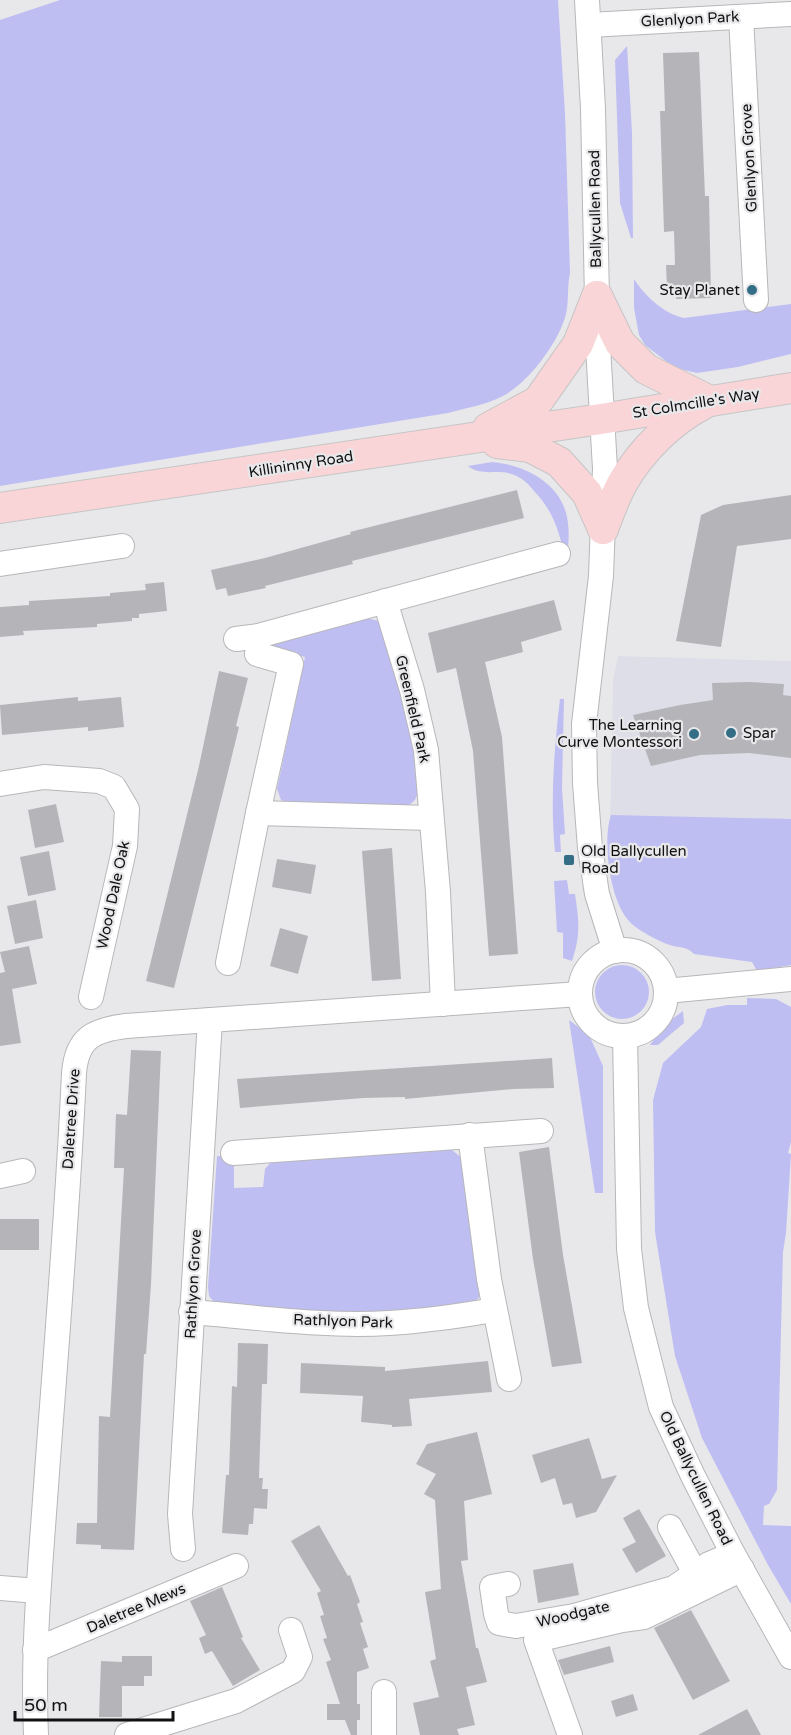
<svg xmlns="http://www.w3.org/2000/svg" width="791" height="1735" font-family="'Varela Round',sans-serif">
<rect width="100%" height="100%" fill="#e8e8eb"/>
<path fill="#dedee9" d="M618,656L791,661V826L610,825L613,680Z"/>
<g fill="#bfbef3">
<path d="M60,0H558L565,113L570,273C567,287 569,301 566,314C559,342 528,384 501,397C485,405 466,408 448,413L0,486V20Z"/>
<path d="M627,46L632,132L633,238H631L620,203L615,60Z"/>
<path d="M634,279C644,295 664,314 684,318L791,304V354L738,367L697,373L675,368L645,345L639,335L634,308Z"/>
<path d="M492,462C526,465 565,485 568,524C570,538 567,553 567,566C560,536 556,514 534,491C527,482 520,476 508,473C494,470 480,476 468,466Z"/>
<path d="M366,618L383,622L408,706L420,788L415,800L408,806L293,805L281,800L277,789L305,657L264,645Z"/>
<path d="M560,699H564L562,788L565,834L560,835L561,852H555C550,801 554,750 560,699Z"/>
<path d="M611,815L791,819V965L757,971L752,962L694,954C687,947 683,948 673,946C665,944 656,939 648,935C642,931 634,927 629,921C610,901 602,841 611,815Z"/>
<path d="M567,880L569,894H575C579,921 581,935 572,961L563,958V933L557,932L554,881Z"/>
<circle cx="622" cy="992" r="27"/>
<path d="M747,998L776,999L791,1007V1142L788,1153L791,1154L786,1233L783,1252L777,1490L769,1504L764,1506L763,1525L791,1526V1604L768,1565L702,1438L675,1356L655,1232L653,1100L663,1063L701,1027L707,1009L727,1005H747Z"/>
<path d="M683,1011L684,1023L658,1045H650L663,1026Z"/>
<path d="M569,1020L589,1035L603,1066V1193H595Z"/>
<path d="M443,1149L452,1150L463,1159L483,1292L473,1305L357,1316L214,1302L209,1296L208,1287L217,1156L234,1157V1188L263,1187L265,1169L271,1162Z"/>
</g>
<g fill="#b5b5b9">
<path d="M699,52L705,196H709L711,298L676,299V288H667L666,265H675L674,231L664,232L660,111H665L663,53Z"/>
<path d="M517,490L524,518L352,561L353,564L265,586L266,588L228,596L226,588L216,590L211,570L265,558L351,534L350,532Z"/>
<path d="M791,495V539L737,546L721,647L676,641L701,515L723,505Z"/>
<path d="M164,582L167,611L139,614V618H132V621L97,624V627L23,631L24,635L0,637V607L29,605V601L110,596V593L146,590L145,584Z"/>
<path d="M554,600L562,630L521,642L523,652L485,662L502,737L518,954L489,956L473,751L456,668L437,673L428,633Z"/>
<path d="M219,671L248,678L236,726L239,727L228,772L174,988L146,981L199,766Z"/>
<path d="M749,682L784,684L783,695L791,696V758L749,753L700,755L651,766L633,715L680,705L713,700L712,683Z"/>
<path d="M78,697V701L121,697L124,727L88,731V727L2,735L0,705Z"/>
<path d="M56,804L64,842L35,848L28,810Z"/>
<path d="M392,848L401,979L372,981L362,851Z"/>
<path d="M49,851L56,890L28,896L20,857Z"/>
<path d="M277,859L316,865L311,894L272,887Z"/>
<path d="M36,900L43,938L15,944L7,906Z"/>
<path d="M280,928L308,936L298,974L270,966Z"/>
<path d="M29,946L37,984L12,989L21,1043L0,1046V973L5,972L0,952Z"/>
<path d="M131,1050L161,1051L151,1284L146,1354H144L134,1550L101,1549V1545L76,1544L77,1523H97L99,1416L110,1417L124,1168H114L116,1114L127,1115Z"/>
<path d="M552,1058L554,1088L513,1089L405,1099V1097L363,1098L240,1108L237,1079Z"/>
<path d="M549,1147L563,1255L582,1363L552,1367L533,1259L519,1152Z"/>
<rect x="0" y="1219" width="39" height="31"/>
<path d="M238,1343L268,1344L267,1384H262L259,1478H263L262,1489H268L267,1509L254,1508L253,1524H249L248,1535L222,1533L226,1475H229L232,1386L237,1387Z"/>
<path d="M488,1361L492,1392L409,1399L412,1426L392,1427V1425L361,1422L363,1396L300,1393L301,1363L385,1367V1371Z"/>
<path d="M477,1432L492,1494L464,1501L468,1560L461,1561L476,1648H478L487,1682L466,1687L475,1725L457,1729L459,1735H420L413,1703L439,1697L430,1661L436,1659L425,1592L441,1589L435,1500L424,1494L436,1474L416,1464L427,1444Z"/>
<path d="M589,1438L602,1479L617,1475L596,1512L576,1518L572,1503L563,1505L555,1478L541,1483L532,1455Z"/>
<path d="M639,1509L666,1556L636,1573L622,1549L636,1542L623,1518Z"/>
<path d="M319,1525L348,1576L350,1575L360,1602L357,1604L363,1622L360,1623L368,1647L363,1649L369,1668L357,1672V1704H360V1720H357V1735H351L345,1720H327V1704H340L326,1662L331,1660L323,1639L327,1638L320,1616L324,1615L317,1593L321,1591L291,1541Z"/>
<path d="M573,1563L579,1595L538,1603L533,1570Z"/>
<path d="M222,1587L243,1637L241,1638L260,1670L233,1686L212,1651L205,1654L199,1638L206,1635L190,1601Z"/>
<path d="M691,1610L730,1681L693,1700L654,1628Z"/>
<path d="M610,1646L614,1662L564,1675L558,1660Z"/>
<path d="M122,1656H152V1676H144V1686H122V1717H99L101,1661L122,1662Z"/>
<path d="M633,1694L638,1710L616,1717L611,1701Z"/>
<path d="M747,1709L761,1735H698Z"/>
</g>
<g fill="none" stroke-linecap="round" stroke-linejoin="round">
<g stroke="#b7b7ba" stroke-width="26">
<g id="minor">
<path d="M587,0L593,109L598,346L605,469L601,576L584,724L585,783L590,848L597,894L615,951"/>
<path d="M741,17L756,300"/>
<path d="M589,25L791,14"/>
<path d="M0,564L122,546"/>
<path d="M385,601L412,690L426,750L438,892L443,1004"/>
<path d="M236,639L258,636L558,554"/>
<path d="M0,784L44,777L99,781L114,787L127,809L125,846L91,997"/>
<path d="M258,813L430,818"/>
<circle cx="623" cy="993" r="43"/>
<path d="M228,963L258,813L291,664L257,654"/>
<path d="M666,991L791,979"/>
<path d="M625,1036L629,1249L636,1308L661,1407L693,1476L733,1554L791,1657"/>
<path d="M470,1135L489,1279L509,1379"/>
<path d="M233,1153L541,1131"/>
<path d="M0,1176L23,1171"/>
<path d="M191,1312C256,1317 324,1327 389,1323C424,1321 459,1316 494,1310"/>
<path d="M670,1527L695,1573"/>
<path d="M183,1549L180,1514L210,1020"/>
<path d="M508,1584L492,1587L496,1614L499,1623L516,1626L574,1616L674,1588L709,1564L733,1554"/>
<path d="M0,1588L38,1591"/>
<path d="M35,1650L236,1566"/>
<path d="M36,1735C32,1647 41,1560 47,1472C57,1339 68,1206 74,1073C77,1038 93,1030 126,1026L580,994"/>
<path d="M127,1735L236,1701L293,1671L300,1657L291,1630"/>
<path d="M384,1735V1692"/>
<path d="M570,1735L536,1640L622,1620L644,1617L742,1569"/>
</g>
</g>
<g stroke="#c6c6c6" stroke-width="32">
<g id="major">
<path d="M597,296L620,343L646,369L710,401"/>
<path d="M488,428L538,401L578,344L597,296"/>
<path d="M497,443L530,447L559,462L587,493L603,529"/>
<path d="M0,508L601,419L791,388"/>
<path d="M603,529C609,513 615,496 623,482C641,451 671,421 702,405"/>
</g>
</g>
<use href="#minor" stroke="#fff" stroke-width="24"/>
<use href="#major" stroke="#f9d5d7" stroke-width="30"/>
</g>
<g fill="#336d86" stroke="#e8e8eb" stroke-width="2">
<circle cx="752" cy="290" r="6"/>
<circle cx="731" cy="733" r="6"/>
<circle cx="694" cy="734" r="6"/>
<rect x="563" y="854" width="12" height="12" rx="3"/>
</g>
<g text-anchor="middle" stroke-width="4.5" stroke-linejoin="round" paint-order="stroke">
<g font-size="15" fill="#111112" stroke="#e8e8eb">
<text transform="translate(690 19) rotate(-3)" y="5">Glenlyon Park</text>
<text transform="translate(749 158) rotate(-93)" y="5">Glenlyon Grove</text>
<text transform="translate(595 209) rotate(-91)" y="5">Ballycullen Road</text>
<text transform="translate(696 403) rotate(-9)" y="5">St Colmcille's Way</text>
<text transform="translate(301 464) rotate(-9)" y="5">Killininny Road</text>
<text transform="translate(413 709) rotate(77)" y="5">Greenfield Park</text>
<text transform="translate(113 895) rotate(-78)" y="5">Wood Dale Oak</text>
<text transform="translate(71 1119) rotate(-86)" y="5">Daletree Drive</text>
<text transform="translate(193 1284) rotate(-87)" y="5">Rathlyon Grove</text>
<text transform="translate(343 1321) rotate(2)" y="5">Rathlyon Park</text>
<text transform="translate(696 1478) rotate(64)" y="5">Old Ballycullen Road</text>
<text transform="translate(136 1608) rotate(-23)" y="5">Daletree Mews</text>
<text transform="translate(573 1614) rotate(-13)" y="5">Woodgate</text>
</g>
<g font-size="15" fill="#111112" stroke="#e8e8eb" text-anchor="end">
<text x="740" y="295">Stay Planet</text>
<text x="682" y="730">The Learning<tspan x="682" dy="17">Curve Montessori</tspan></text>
<text x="743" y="738" text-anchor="start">Spar</text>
<text x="581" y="856" text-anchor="start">Old Ballycullen<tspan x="581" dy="17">Road</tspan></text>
</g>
</g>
<path d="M15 1711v9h158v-9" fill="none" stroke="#111112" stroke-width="3"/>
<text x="24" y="1711" font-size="18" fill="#111112" stroke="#e8e8eb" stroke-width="4.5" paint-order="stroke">50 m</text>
</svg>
